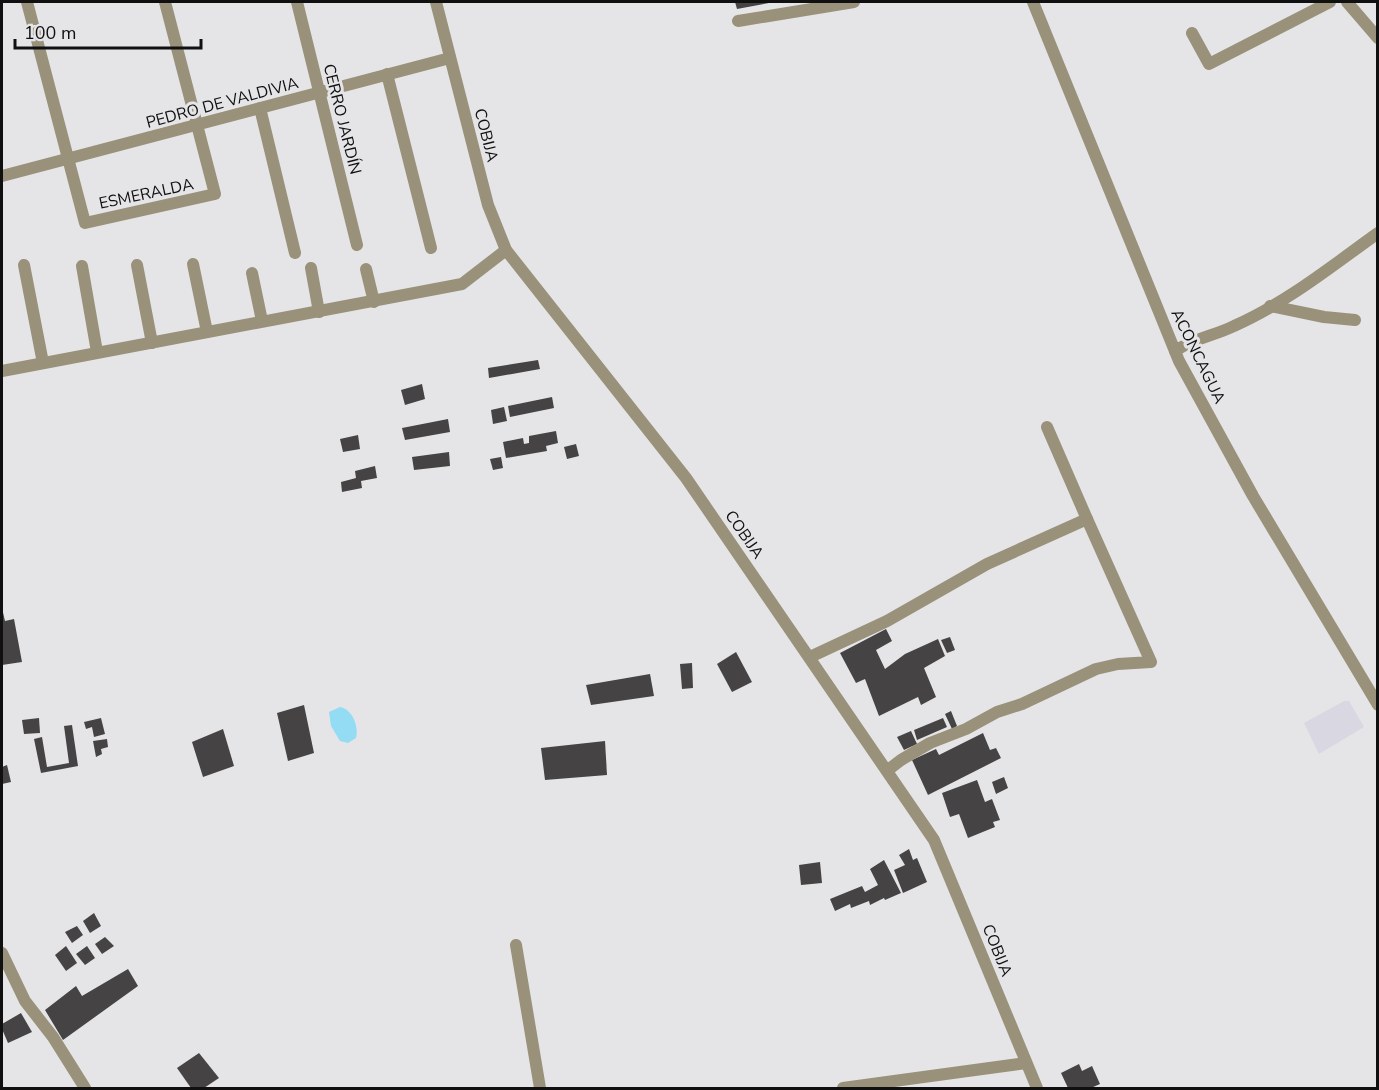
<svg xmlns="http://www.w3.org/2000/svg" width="1379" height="1090" font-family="'Nunito Sans',sans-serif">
<rect width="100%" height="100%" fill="#e5e5e8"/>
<path fill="#d9d8e2" d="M1344,701H1349L1364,727L1319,754L1304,723Z"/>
<path fill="#94dbf4" d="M340,707C352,709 359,726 356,738L348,743L340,741L331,726L329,712Z"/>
<g fill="#454343">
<path d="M735,2H769V3L737,9Z"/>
<path d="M538,360L540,369L489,378L488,368Z"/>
<path d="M422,384L425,399L405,405L401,390Z"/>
<path d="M552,397L554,408L510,417L508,406Z"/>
<path d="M504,407L507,421L493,424L491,410Z"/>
<path d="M448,419L450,432L405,440L402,428Z"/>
<path d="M556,431L558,443L546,446L547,451L506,458L503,442L523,438L524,444L529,443V436Z"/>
<path d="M358,435L360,449L343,452L340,439Z"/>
<path d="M576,444L579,456L567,459L564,447Z"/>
<path d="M449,452L450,466L414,470L412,457Z"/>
<path d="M501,457L503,468L493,470L490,459Z"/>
<path d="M375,466L377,478L361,481L362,488L342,492L341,482L356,478L355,471Z"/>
<path d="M2,608L5,621L14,619L22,662L2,665Z"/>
<path d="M886,629L892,641L876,650L885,669L905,654L938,639L945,656L924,668L936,697L921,705L918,697L879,716L865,679L856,683L840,653Z"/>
<path d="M950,637L955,650L947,653L941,640Z"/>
<path d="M736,652L752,682L732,692L717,664Z"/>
<path d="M692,663L693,688L682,689L680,664Z"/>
<path d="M650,674L654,696L591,705L586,685Z"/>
<path d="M304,705L314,753L288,761L277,713Z"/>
<path d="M951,711L957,726L952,729L945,714Z"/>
<path d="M39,718L40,733L24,734L22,720Z"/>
<path d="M101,718L105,734L94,737L92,727L86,729L84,722Z"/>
<path d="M943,718L947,727L917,740L914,730Z"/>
<path d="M72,725L78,766L41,773L34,739L42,737L47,767L69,763L64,726Z"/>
<path d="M223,729L234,766L203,777L192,742Z"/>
<path d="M911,731L917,744L904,750L897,737Z"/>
<path d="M983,733L990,750L996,748L1001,758L928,795L912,760L936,749L939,755Z"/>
<path d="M107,739L108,747L101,749L102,754L96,757L93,741Z"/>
<path d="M605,741L607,775L545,780L541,748Z"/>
<path d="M7,765L11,782L2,784V767Z"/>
<path d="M1004,777L1008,788L996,794L992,782Z"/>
<path d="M977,780L985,802L992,799L1000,820L993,822L995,827L968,838L959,814L950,817L942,793Z"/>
<path d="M909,849L913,860L917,858L927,882L903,893L894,870L905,865L899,855Z"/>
<path d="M884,860L901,893L885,900L884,898L870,905L869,901L851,908L850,904L835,911L830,899L862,886L865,892L878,885L870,869Z"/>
<path d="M820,862L822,883L801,885L799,865Z"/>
<path d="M94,913L101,926L90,933L83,921Z"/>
<path d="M77,926L83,935L72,943L65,932Z"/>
<path d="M105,937L114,946L102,954L95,944Z"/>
<path d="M66,946L77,963L66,971L55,955Z"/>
<path d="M87,946L95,958L85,965L76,954Z"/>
<path d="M128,969L138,986L63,1040L45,1010L76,986L82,996Z"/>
<path d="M21,1013L32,1032L8,1043L2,1029V1024Z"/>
<path d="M199,1053L219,1078L204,1088H191L177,1068Z"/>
<path d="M1079,1064L1082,1071L1092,1066L1100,1084L1091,1088H1068L1061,1073Z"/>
</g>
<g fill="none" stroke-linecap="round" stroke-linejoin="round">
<g stroke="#99917a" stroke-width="12">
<path d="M27,2L85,223L215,194L165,2"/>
<path d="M297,2L357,245"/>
<path d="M436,2L488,205L506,250L686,478L934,840L1037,1088"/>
<path d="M1033,2L1179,361L1253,496L1378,705"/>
<path d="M1347,2L1378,38"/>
<path d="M738,21L854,2"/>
<path d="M1192,33L1209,64L1330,2"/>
<path d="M387,74L431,248"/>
<path d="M260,108L295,253"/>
<path d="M2,176L450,58"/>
<path d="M193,264L207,332"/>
<path d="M24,265L43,363"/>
<path d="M137,265L152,343"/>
<path d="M82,266L97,352"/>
<path d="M311,268L319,312"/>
<path d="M366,269L374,302"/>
<path d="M252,273L262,321"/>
<path d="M1270,306L1324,317L1355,320"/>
<path d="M1175,351C1194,338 1214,336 1234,326C1286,303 1332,266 1378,233"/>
<path d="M2,371L462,284L506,250"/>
<path d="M1047,427L1087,519"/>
<path d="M810,657L887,621L987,564L1087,519L1151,662L1118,664L1096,669L1022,704L997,712L966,729L930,743L901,760L888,770"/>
<path d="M516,945L540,1088"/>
<path d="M2,953L25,1001L53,1037L85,1088"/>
<path d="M843,1088L1026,1063"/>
</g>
</g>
<g text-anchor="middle" stroke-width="6" stroke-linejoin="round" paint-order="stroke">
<g font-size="16" fill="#101011" stroke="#e5e5e8">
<text transform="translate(222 102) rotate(-15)" y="6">PEDRO DE VALDIVIA</text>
<text transform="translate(343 119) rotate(76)" y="6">CERRO JARDÍN</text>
<text transform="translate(487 135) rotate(76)" y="6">COBIJA</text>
<text transform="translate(146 193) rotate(-12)" y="6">ESMERALDA</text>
<text transform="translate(1199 356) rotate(64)" y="6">ACONCAGUA</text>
<text transform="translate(745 534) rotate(55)" y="6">COBIJA</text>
<text transform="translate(998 950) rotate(68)" y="6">COBIJA</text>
</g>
</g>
<rect width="1379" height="1090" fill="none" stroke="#101011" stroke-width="6"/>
<path d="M15 39v9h186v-9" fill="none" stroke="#101011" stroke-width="3"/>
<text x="24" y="39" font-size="18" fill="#101011" stroke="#e5e5e8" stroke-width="4.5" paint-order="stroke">100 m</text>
</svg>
